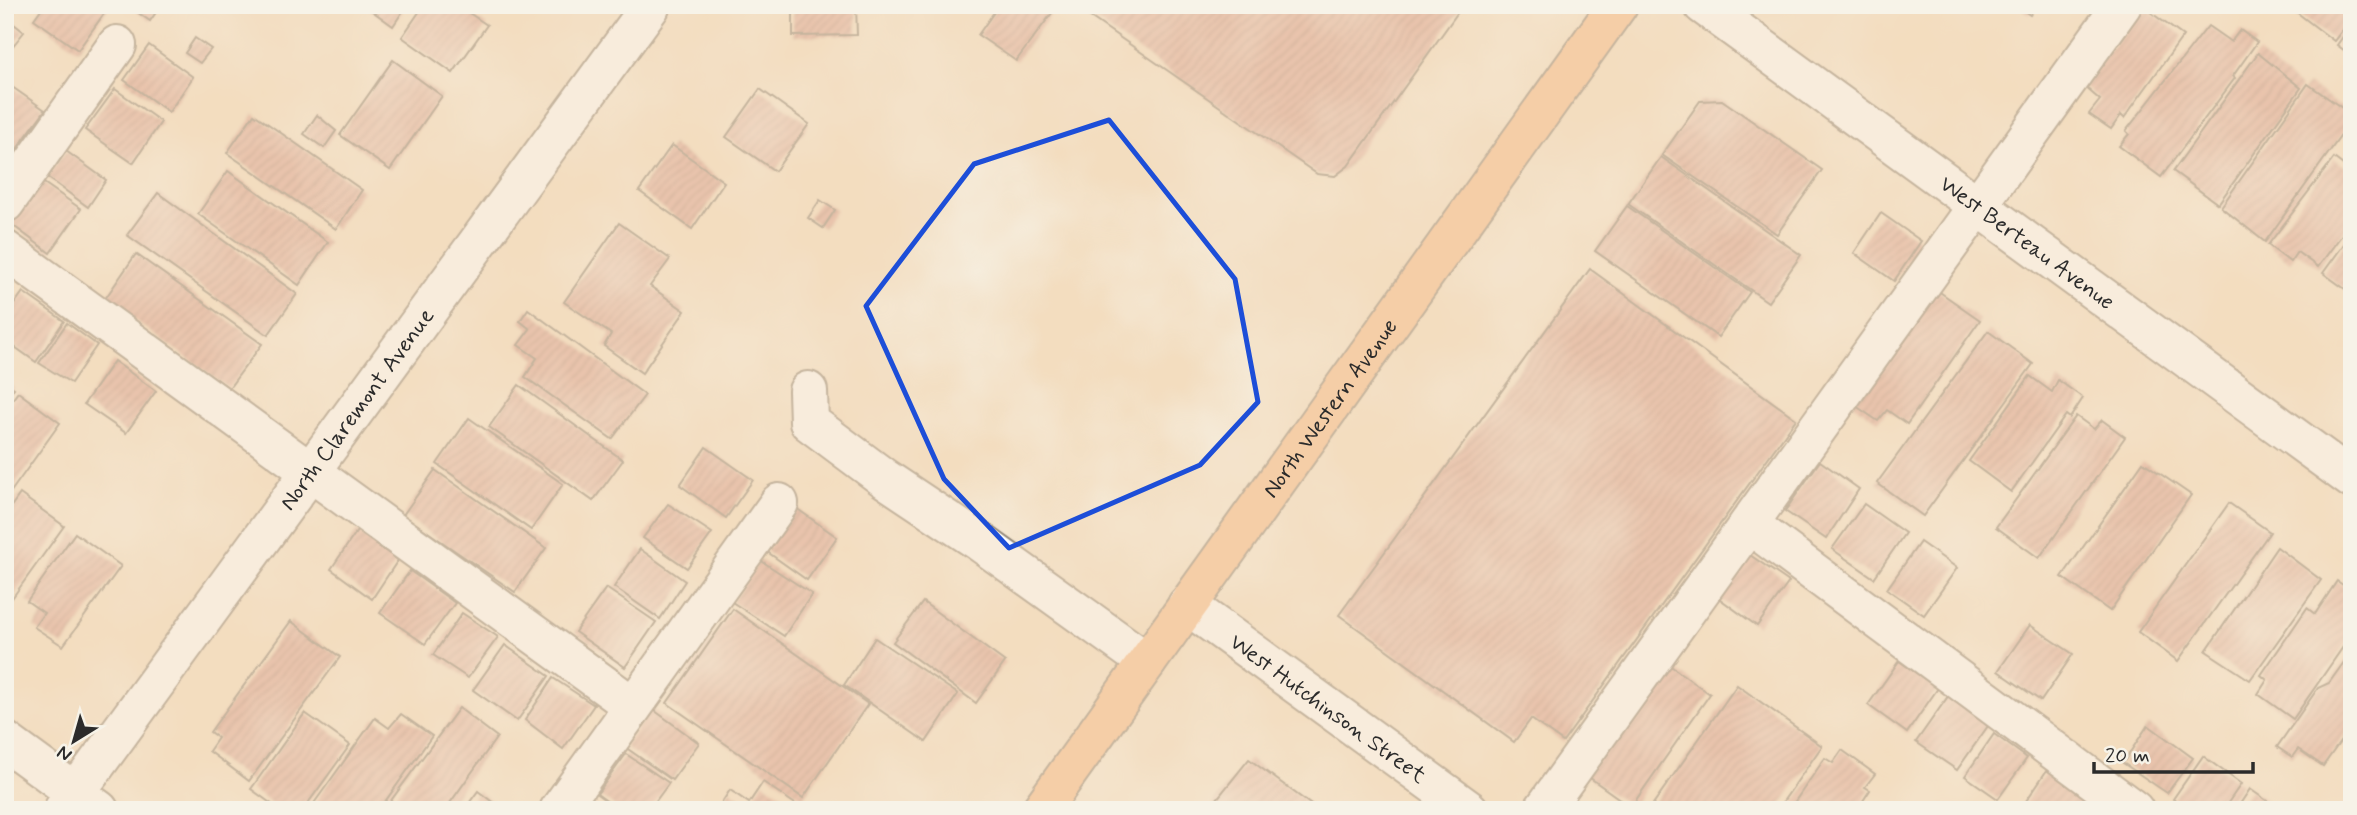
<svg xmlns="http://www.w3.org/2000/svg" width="2357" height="815" font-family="Mynerve,sans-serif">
<defs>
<pattern id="building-hatch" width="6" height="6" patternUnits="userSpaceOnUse" patternTransform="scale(1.75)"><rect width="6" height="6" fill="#dea695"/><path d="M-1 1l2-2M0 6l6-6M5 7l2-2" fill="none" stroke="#b4877a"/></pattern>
</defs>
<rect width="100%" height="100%" fill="#f7f3e8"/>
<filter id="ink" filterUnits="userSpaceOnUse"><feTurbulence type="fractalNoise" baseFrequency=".0143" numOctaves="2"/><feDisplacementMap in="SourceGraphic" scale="14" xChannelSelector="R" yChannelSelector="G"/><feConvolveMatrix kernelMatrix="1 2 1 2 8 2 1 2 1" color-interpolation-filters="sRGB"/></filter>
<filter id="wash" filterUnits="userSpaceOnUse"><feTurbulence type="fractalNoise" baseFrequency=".00686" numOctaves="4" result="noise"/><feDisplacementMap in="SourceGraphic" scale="28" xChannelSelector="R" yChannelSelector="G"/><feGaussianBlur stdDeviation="1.57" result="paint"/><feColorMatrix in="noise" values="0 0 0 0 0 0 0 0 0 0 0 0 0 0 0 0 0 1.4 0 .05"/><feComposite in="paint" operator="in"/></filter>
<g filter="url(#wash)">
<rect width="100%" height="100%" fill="#f3ddbf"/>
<g id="blocks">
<g fill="url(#building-hatch)">
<path d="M44,5H105L108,8L78,50L34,19Z"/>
<path d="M127,5H161L150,21Z"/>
<path d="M364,5H407L393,26Z"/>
<path d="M424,5H457L487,25L453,73L402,37Z"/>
<path d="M793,5H856L857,35L793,36Z"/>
<path d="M999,5H1058L1016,61L978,35Z"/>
<path d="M1073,5H1463L1348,166L1335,176L1317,174Z"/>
<path d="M2016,5H2037L2030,15Z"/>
<path d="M2292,5H2352V17L2334,41L2291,8Z"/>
<path d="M2142,6L2183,36L2124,118L2121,115L2111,129L2089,114L2100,100L2084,86Z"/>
<path d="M5,17L24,32L12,47L5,42Z"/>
<path d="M2352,24V56L2337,45Z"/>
<path d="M2208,26L2231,42L2240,30L2257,42L2233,76L2235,78L2161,177L2119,146L2129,134L2126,131Z"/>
<path d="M195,38L211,49L200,63L185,53Z"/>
<path d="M149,45L193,77L169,112L124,80Z"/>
<path d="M2258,53L2301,88L2218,204L2173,171Z"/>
<path d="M393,60L442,96L390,170L340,135Z"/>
<path d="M5,82L45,110L16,150L5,142Z"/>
<path d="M2308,84L2352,115V120L2265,242L2221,207Z"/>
<path d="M115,89L161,122L133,163L85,130Z"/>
<path d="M760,89L809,124L775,171L726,137Z"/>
<path d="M1722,100L1822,170L1777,234L1662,155L1700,101Z"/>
<path d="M254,114L362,190L336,229L227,153Z"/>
<path d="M317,115L336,131L324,148L304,134Z"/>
<path d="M672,145L724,182L692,229L639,191Z"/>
<path d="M66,151L106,180L88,207L47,177Z"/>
<path d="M1661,157L1801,255L1768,302L1628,204Z"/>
<path d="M2334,158L2352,172V221L2318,267L2297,252L2290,262L2268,245Z"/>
<path d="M228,171L328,242L299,285L198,214Z"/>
<path d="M41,181L81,209L50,253L11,224Z"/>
<path d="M158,193L297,294L268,335L127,235Z"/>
<path d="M820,200L835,210L823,228L808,218Z"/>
<path d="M1627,206L1750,292L1718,337L1595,251Z"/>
<path d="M1881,213L1921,241L1894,281L1854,253Z"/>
<path d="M619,223L670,259L650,286L685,311L642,373L604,346L611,334L564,302Z"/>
<path d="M2352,233V294L2323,273Z"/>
<path d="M136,254L262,344L229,388L105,299Z"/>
<path d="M1590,269L1796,419L1563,742L1531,719L1514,742L1339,615Z"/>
<path d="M5,284L13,290L5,300Z"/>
<path d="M1934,288L1980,320L1907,424L1887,410L1878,421L1853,404Z"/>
<path d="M23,292L64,321L36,362L5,340V317Z"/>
<path d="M528,309L645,395L612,439L525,377L537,358L518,345L530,329L520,321Z"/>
<path d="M67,323L97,345L71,383L39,363Z"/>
<path d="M1988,331L2033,364L1923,516L1877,483Z"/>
<path d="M114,361L156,391L126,433L84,404Z"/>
<path d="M2030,376L2052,392L2058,380L2083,398L2070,418L2066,415L2011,492L1969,461Z"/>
<path d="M5,382L14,388L5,400Z"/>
<path d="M519,385L623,460L593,501L489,427Z"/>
<path d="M18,392L60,423L5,500V410Z"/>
<path d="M2076,416L2094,429L2102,420L2125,437L2039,558L1996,527Z"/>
<path d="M469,418L563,484L531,530L437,464Z"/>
<path d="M706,447L753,480L726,518L680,485Z"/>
<path d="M1820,461L1859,489L1826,539L1785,511Z"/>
<path d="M2143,462L2191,495L2110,611L2062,577Z"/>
<path d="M435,470L546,548L515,592L403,515Z"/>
<path d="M20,494L64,526L5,608V515Z"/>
<path d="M2229,503L2270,532L2178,661L2138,632Z"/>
<path d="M668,504L712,533L687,568L643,538Z"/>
<path d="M1864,504L1905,533L1874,578L1832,549Z"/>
<path d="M796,508L837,537L807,580L766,551Z"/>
<path d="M357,531L398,560L372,599L331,569Z"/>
<path d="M75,533L121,566L63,646L34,627L44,613L27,601Z"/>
<path d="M1920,542L1957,568L1924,615L1887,589Z"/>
<path d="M2277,547L2321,580L2250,680L2206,651Z"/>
<path d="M640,549L685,581L660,619L614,587Z"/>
<path d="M1747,553L1789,582L1757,626L1716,596Z"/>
<path d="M760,560L812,594L784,636L732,602Z"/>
<path d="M410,571L455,603L425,644L380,613Z"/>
<path d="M2337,581L2352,591V634L2293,719L2258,694L2267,680L2261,675L2307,608L2315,614Z"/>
<path d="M606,588L656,622L625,667L575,632Z"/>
<path d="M923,602L1005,662L976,703L893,642Z"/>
<path d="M733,609L868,704L803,798L667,703Z"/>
<path d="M462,613L498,637L468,678L433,655Z"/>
<path d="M291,621L340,657L249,781L209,751L218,738L210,732Z"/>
<path d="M2030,625L2073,654L2041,701L1998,671Z"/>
<path d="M875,638L958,694L926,742L844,685Z"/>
<path d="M505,645L549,676L517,721L473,690Z"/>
<path d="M2352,651V725L2323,766L2298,749L2292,757L2277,747L2318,688L2329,683Z"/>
<path d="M1899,661L1938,688L1907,733L1868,705Z"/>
<path d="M1665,662L1710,694L1631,807L1586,775Z"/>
<path d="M553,678L594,705L563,749L525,720Z"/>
<path d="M1737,685L1822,746L1777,810H1654L1651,807Z"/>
<path d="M1949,695L1990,723L1957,770L1916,742Z"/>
<path d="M459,708L497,737L445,810H384Z"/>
<path d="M651,708L699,743L672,780L625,747Z"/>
<path d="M305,713L350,745L303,810H280L251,789Z"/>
<path d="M401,714L432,736L379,810H314L312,806L375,718L389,728Z"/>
<path d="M2148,725L2193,758L2167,793L2123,763Z"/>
<path d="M1994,734L2027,758L1998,799L1965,776Z"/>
<path d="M1842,750L1875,774L1865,787L1870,790L1857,810H1789L1825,758L1833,763Z"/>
<path d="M626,754L669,783L649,810H619L597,794Z"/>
<path d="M2203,756L2241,784L2223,810H2188L2173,799Z"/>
<path d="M1249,759L1318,810H1208Z"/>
<path d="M2047,770L2087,798L2079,810H2020Z"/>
<path d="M763,782L804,810H717L730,790L749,803Z"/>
<path d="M2250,789L2280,810H2236Z"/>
<path d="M478,791L503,810H464Z"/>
<path d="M583,797L601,810H574Z"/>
</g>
</g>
</g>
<g filter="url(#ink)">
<use href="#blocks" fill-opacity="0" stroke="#8f8475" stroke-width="2"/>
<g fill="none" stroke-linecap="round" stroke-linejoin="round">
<g stroke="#8f8475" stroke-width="42">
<g id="minor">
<path id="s1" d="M1703,5L2352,479"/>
<path d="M5,203L117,45"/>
<path d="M5,250L633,706"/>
<path d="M808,391L809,422L884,478L980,542L1147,662"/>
<path d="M1749,524L2134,810"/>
<path id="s2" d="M1187,605L1469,810"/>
<path d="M5,741L99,810"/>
<path id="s3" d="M63,810L650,7L648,5"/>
<path d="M559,810L779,503"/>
<path d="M1543,810L2122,5"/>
</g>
</g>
<g stroke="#8f8475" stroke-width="42">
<g id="major">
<path id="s4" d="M1041,810L1618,5"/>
</g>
</g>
<use href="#minor" stroke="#fff" stroke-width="38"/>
<use href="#major" stroke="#f9bc8a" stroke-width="38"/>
</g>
</g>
<path d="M0 0H2357V815H0ZM1109,120L1235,279L1258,402L1200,465L1009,548L944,479L866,306L974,164Z" fill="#f3ddbf" fill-opacity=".55" fill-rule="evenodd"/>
<path fill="none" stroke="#1d4ed8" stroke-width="5" stroke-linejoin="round" d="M1109,120L1235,279L1258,402L1200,465L1009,548L944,479L866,306L974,164Z"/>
<g text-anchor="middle" stroke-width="6" stroke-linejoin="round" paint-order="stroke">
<g font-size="23" fill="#2b2b2b" stroke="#f7f3e8">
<text dy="8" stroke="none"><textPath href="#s1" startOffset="402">West Berteau Avenue</textPath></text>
<text dy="8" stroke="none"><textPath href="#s4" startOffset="495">North Western Avenue</textPath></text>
<text dy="8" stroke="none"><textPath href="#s3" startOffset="497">North Claremont Avenue</textPath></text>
<text dy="8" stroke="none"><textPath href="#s2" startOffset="175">West Hutchinson Street</textPath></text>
</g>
</g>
<rect width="2357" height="815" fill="none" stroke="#f7f3e8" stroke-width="28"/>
<g transform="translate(74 741) rotate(217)" stroke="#f7f3e8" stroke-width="5" paint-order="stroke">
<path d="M0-5L12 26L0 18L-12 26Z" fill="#2b2b2b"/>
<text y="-10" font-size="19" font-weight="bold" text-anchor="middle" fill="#2b2b2b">N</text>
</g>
<path d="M2094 762v10h159v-10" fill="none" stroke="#2b2b2b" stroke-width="3.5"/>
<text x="2105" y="762" font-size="21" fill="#2b2b2b" stroke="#f7f3e8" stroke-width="5" paint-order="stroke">20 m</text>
</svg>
